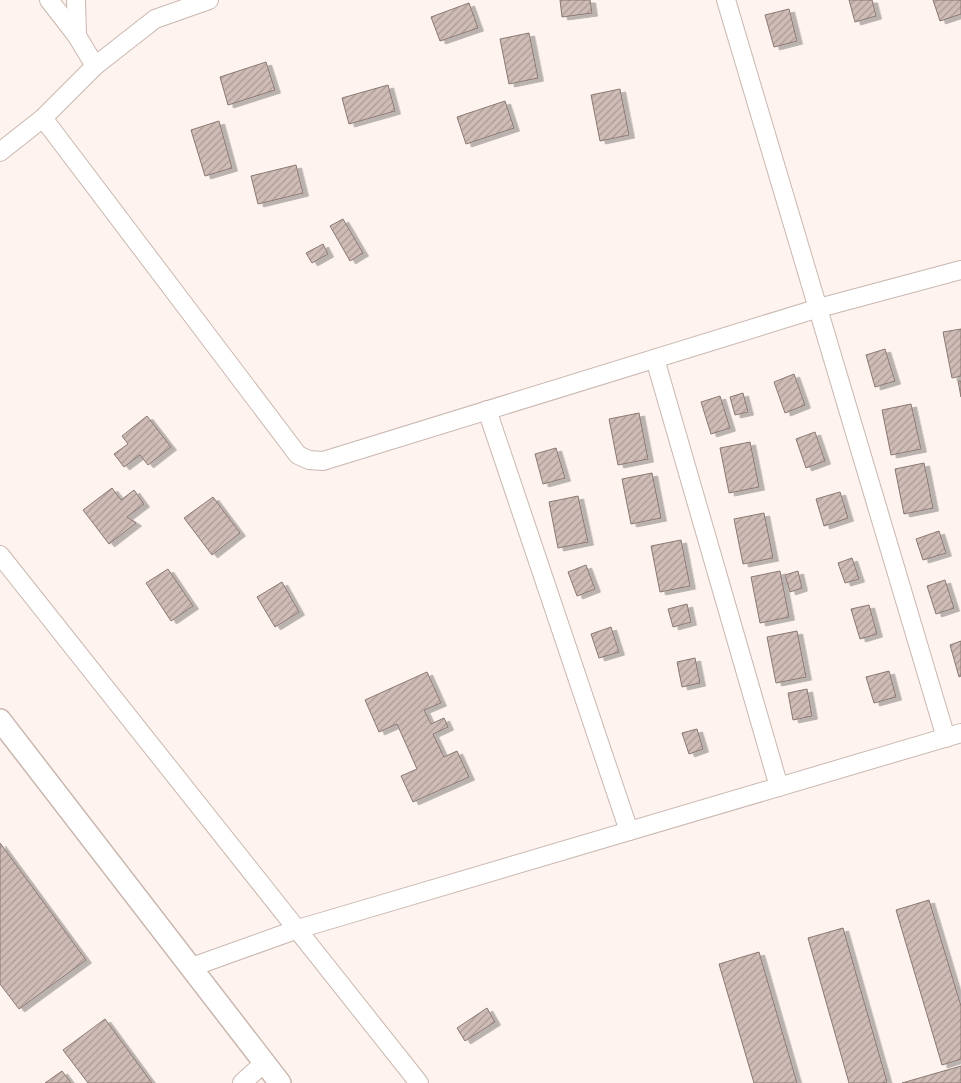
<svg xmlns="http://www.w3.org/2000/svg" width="961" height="1083" font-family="Mulish,sans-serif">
<defs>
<pattern id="building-hatch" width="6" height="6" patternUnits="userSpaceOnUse" patternTransform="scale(1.25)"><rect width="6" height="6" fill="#d0bcb6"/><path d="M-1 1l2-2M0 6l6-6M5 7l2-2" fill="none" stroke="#aa9a95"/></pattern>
<filter id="shadow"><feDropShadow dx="5.5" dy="3" stdDeviation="0" flood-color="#0004"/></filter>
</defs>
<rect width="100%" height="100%" fill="#fef3ee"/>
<g fill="url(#building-hatch)" stroke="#8a7873" filter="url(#shadow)">
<path d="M560,0H590L592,13L562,17Z"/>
<path d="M849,0H872L876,16L855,22Z"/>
<path d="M933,0H961V14L940,21Z"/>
<path d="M469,3L478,28L440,41L431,17Z"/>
<path d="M789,9L797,41L774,47L765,15Z"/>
<path d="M529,33L538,78L509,84L500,39Z"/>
<path d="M266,62L275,90L228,105L220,77Z"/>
<path d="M388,85L395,111L349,124L342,98Z"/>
<path d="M620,89L629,135L600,141L591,95Z"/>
<path d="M505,101L514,128L466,144L457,117Z"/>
<path d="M219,121L232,168L205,176L191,130Z"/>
<path d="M296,165L303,193L258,204L251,176Z"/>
<path d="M343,219L363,253L350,261L330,226Z"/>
<path d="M323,244L328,254L312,263L306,253Z"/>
<path d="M961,329V376L952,378L943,332Z"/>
<path d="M885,349L895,381L875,387L866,355Z"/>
<path d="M794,374L805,405L785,413L774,382Z"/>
<path d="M958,381H961V397Z"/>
<path d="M743,393L748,412L735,415L730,397Z"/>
<path d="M720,396L730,428L711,434L701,402Z"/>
<path d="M911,404L921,449L891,455L882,410Z"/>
<path d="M639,413L648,459L618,465L609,419Z"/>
<path d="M147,416L171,447L148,465L140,455L124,467L114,454L128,444L122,436Z"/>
<path d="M815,432L825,461L806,468L796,439Z"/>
<path d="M750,442L759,487L729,493L720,448Z"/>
<path d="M556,448L565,478L543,484L535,454Z"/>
<path d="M924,463L933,508L904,514L895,469Z"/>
<path d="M652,473L661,518L631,524L622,479Z"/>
<path d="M112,488L121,500L134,490L144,504L127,517L136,523L109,544L83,510Z"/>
<path d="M840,492L848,518L824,526L816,499Z"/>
<path d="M578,496L588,542L558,548L549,502Z"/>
<path d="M213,497L240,533L212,555L184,518Z"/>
<path d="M764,513L773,558L743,564L734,519Z"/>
<path d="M939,531L946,553L923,560L916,539Z"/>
<path d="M681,540L690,586L660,592L651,546Z"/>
<path d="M852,558L859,579L845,583L838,563Z"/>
<path d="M586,565L595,589L577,596L568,572Z"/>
<path d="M168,569L193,606L171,621L146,583Z"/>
<path d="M780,571L789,617L760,623L751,577Z"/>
<path d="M798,571L802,588L790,592L785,575Z"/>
<path d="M945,580L954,608L936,614L927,586Z"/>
<path d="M282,582L299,612L275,627L257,597Z"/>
<path d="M687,604L691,622L673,627L668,609Z"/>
<path d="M869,605L877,634L860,639L851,609Z"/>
<path d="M611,627L619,652L599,658L591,634Z"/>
<path d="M797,631L806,677L776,683L767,637Z"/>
<path d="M961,641V676L959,677L950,645Z"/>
<path d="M695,658L700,683L682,687L677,662Z"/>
<path d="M889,671L896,697L874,703L866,677Z"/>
<path d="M427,672L441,703L424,710L431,724L444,718L448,727L433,734L444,757L457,751L469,777L413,802L401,776L417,769L397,724L379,732L365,700Z"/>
<path d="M807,689L812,716L793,720L788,693Z"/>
<path d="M697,729L703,749L689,754L682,733Z"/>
<path d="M0,843L86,960L19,1009L0,984Z"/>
<path d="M929,900L961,1006V1059L942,1065L896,910Z"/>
<path d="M843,928L887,1082L882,1083H849L808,938Z"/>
<path d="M759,952L797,1083H754L719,964Z"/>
<path d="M487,1008L495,1022L465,1041L457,1028Z"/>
<path d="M105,1019L152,1083H88L63,1050Z"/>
<path d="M961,1066V1083H902Z"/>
<path d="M62,1071L71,1083H45Z"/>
</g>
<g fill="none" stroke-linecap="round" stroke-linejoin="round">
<g stroke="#c9b7af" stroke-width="20">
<g id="minor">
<path d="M49,0L77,36L95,66"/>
<path d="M76,0L77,36"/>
<path d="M726,0L946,738"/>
<path d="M43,118L298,455L309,460L323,461L819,308L961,270"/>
<path d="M0,152L43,118L95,66L155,19L209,0"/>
<path d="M655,359L779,787"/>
<path d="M487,410L629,831"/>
<path d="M0,555L419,1083"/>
<path d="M192,967L298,929L961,733"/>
<path d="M242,1083L265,1062"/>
</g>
</g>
<g stroke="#c9b7af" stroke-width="24">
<path id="tertiary" d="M0,720L280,1083"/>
</g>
<use href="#minor" stroke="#fff" stroke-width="18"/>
<use href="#tertiary" stroke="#fff" stroke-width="21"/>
</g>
</svg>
